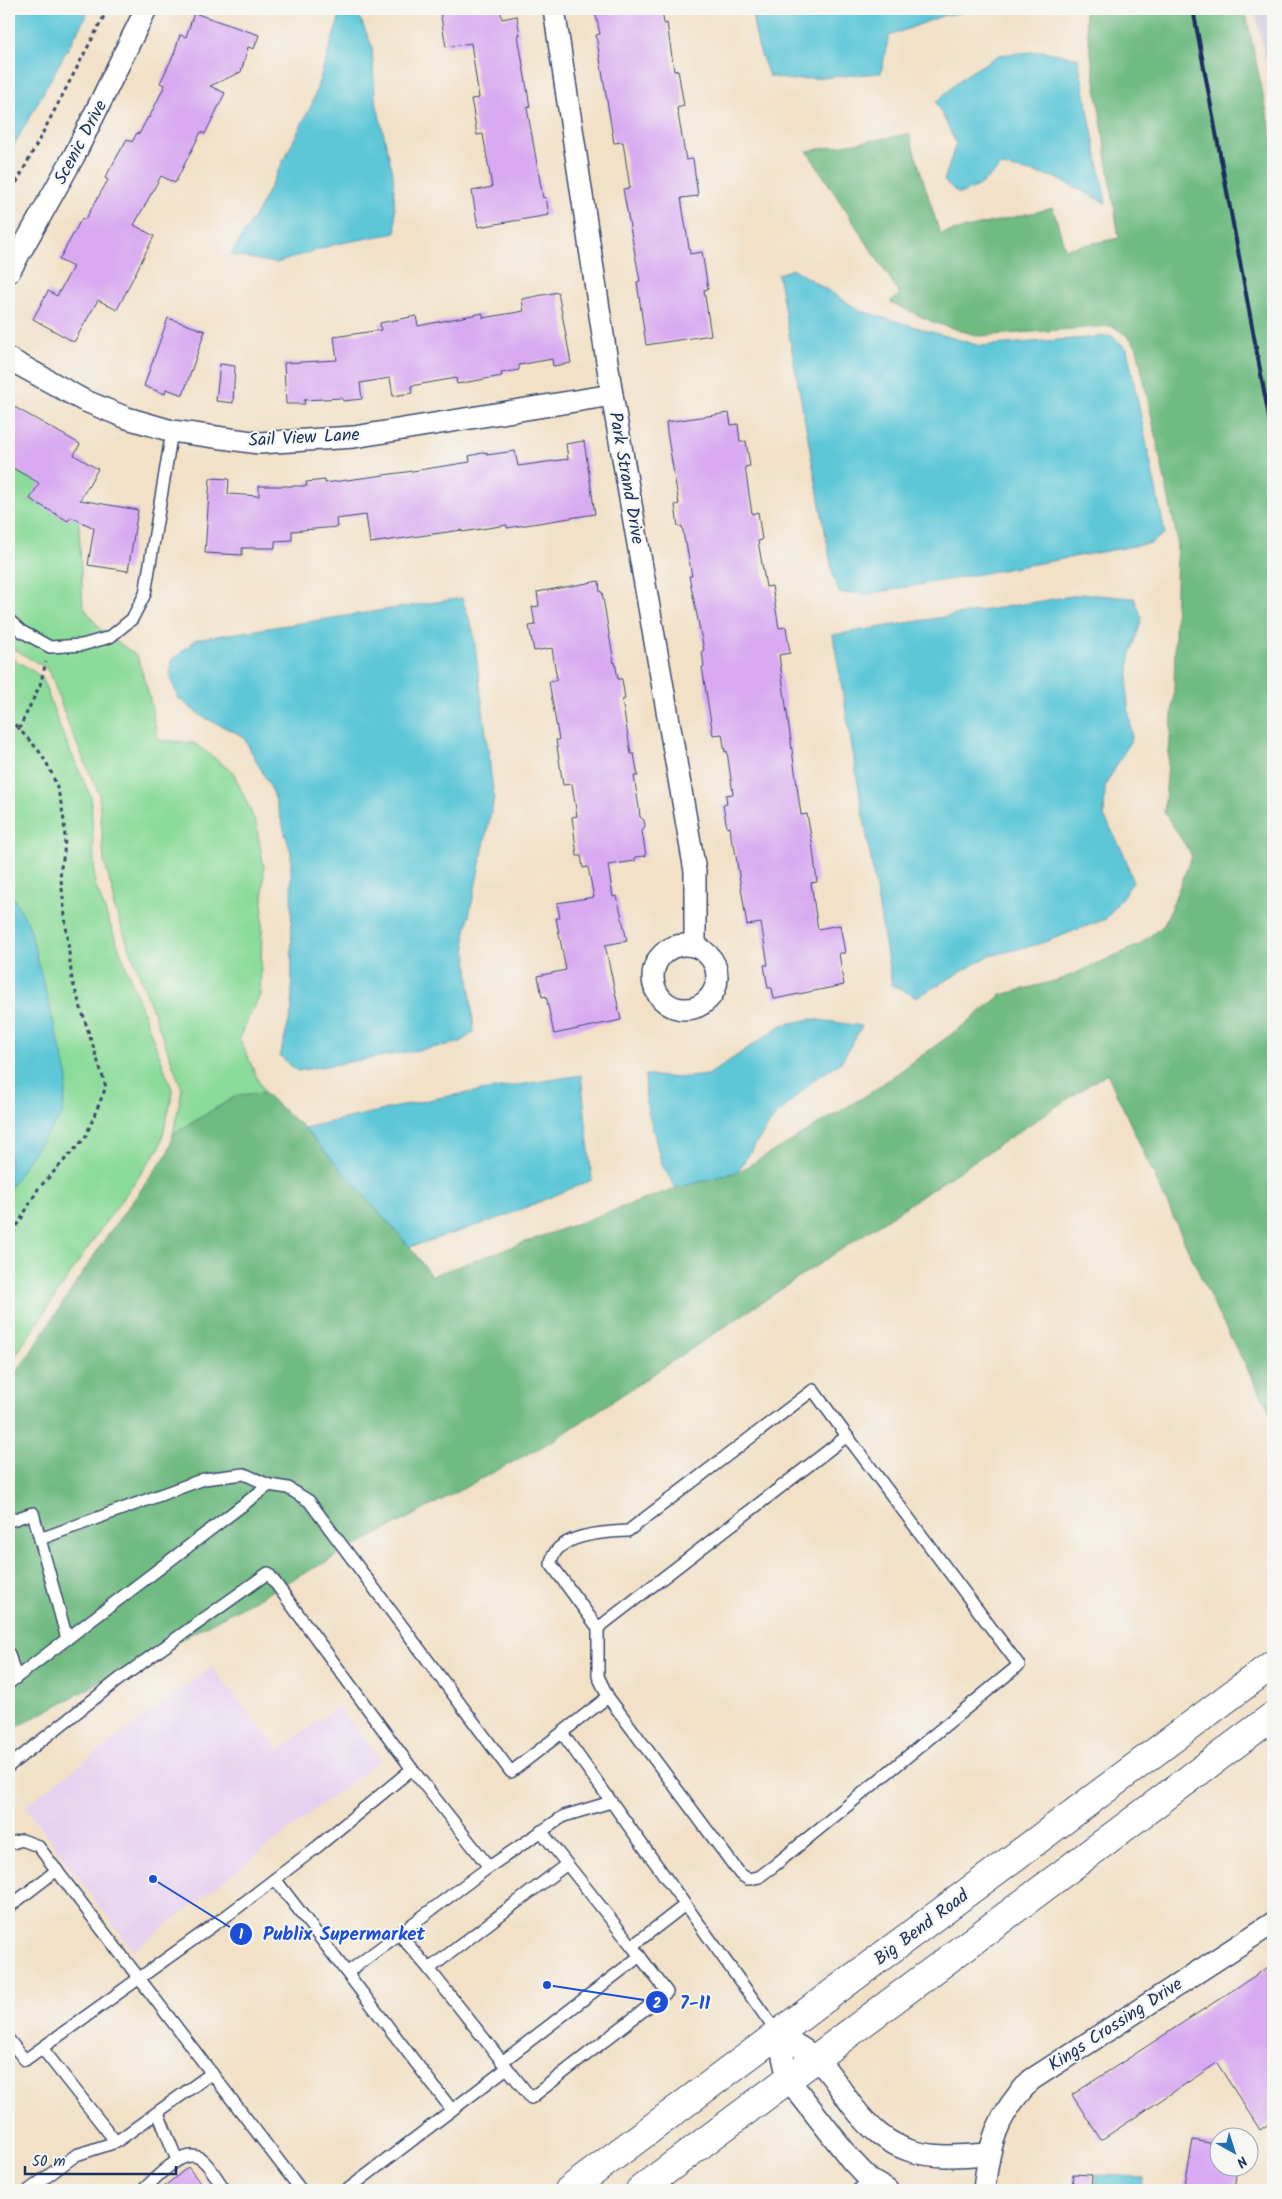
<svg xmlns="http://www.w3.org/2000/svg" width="1282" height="2199" font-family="Kalam,sans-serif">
<rect width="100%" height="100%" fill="#f6f6f2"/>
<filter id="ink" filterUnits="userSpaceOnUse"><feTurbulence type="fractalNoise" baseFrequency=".02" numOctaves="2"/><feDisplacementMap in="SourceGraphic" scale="10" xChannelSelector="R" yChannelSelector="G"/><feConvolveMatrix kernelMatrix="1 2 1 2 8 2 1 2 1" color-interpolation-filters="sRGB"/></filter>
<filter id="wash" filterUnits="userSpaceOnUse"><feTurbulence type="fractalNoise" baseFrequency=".0096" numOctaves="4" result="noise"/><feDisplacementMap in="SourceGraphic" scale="20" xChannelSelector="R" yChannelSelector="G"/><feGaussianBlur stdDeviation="1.12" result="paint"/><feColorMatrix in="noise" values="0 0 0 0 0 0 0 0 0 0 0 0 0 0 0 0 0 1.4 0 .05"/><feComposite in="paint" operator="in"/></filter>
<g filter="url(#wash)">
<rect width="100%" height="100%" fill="#f2e1c7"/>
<path fill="#e6d2f0" d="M211,1667L280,1750L338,1706L381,1759L133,1951L25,1806Z"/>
<path fill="#c8bfd8" d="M1255,9H1273V97Z"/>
<g fill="#8bdb9a" stroke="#53857c">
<path d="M9,421L24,429L78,506L83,606L100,629L137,656L149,695L158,740L194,743L233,772L256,823L264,868L260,995L239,1038L264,1093L238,1095L173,1134L182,1089L113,904L114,897L104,861L99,794L69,726L51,675L46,668L9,646Z"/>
<path d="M9,656L42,677L60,728L91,797L95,884L173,1092L160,1147L102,1227L9,1365Z"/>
</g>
<path fill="#70bb82" stroke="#467570" d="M1084,9H1245L1273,142V1417L1217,1312L1107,1073L554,1440L9,1731V1381L28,1356L109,1233L168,1153L173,1134L238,1095L264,1093L304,1128L410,1247L431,1276L676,1188L737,1172L790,1142L873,1091L968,1022L1001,995L1062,979L1139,945L1164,925L1192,856L1164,812L1174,691L1177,538L1137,348C1131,338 1121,330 1111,326L979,336L935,323L890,302L900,294L807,151L909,134L940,234L1053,208L1065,249L1119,238Z"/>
<g fill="#5dc7d8" stroke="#3c7b9b">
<path d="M9,9H88L86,16L9,154Z"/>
<path d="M342,9H356L372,46L375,97L393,174L396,233L336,244L276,263L231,255L260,207L312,104Z"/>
<path d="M751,9H981L942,16L889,36L881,73L790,80L769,76L758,46Z"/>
<path d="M1043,51L1078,58L1106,203L1054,177L1002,166L978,186L959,194L944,181L956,143L936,102L963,77L999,55Z"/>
<path d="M793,269L861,311L980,346L1112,336L1127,349L1165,533L1151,543L868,594L839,593L833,575L778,274Z"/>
<path d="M1084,594L1134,598L1142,618L1130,657L1127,696L1132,738L1105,786L1104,816L1124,854L1133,882L1106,919L1039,944L989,956L917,997L892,985L833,635Z"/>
<path d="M462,598L473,630L494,798L465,935L474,1032L459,1043L297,1071L280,1056L292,1010L291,853L273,792L243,736L203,717L178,698L170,676L172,660L197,639Z"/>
<path d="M9,896L14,899L28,923L68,1078L62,1115L26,1162L9,1190Z"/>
<path d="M811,1019L862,1026L841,1062L815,1079L773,1119L737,1172L676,1188L662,1165L646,1103L645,1075L677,1078L708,1075L782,1025Z"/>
<path d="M581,1075L592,1180L500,1218L410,1247L304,1128L437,1098Z"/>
<path d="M1097,2175L1143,2177L1142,2190H1096Z"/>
</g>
<g id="blocks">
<g fill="#d9aaf1">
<path d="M451,9H500L502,19L517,16L520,35H518L530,107L527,108L543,198L546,197L549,215L478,227L472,191L492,187L483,134L477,135L473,109L471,99L479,98L471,43L446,47L440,11Z"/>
<path d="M596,9H662L664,24L667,23L674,71L678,70L684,106L677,108L686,160L693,159L698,196L681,198L690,254L702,252L708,289L704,290L711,335L646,345L637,282L640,281L623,189L630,188L623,142L614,143L596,35L600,34L595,11Z"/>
<path d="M194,13L259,35L254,49L248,47L241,72L210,86L225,93L205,134L201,132L175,183L161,176L134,225L154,236L117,310L98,300L74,342L33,319L48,291L57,296L73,267L59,260L82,218L85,220L108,180L105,178L127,139L132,142L137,133L139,134L148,117L149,118L165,85L160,83L174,54L180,35L186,37Z"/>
<path d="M558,292L571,363L553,366L552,359L519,365V370L501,373L502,376L457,384L456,378L411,386L412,393L393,396L390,378L360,383L362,399L343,401L342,398L304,400L305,404H286L284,363L337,360L334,337L381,330L380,323L416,316L418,326L483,313V318L524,311L522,299Z"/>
<path d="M168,318L205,331L183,395L166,389L165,394L144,386Z"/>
<path d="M220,364L235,366L233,403L216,401Z"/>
<path d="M9,404L80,444L74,455L98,469L80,500L138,510L128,571L88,565L94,528L71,517L68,521L30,499L39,483L9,466Z"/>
<path d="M729,413L731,425L738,424L740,442L746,441L750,466L745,467L752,514L758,512L762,540L758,541L766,587L772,586L779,628L786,627L790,653L779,655L801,815L807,814L812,842L817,882L811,883L818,929L840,925L845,953H839L844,985L774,999L772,988H768L764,965H768L761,923L747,925L734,844H732L730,827L727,828L723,805L727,804L726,795L733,794L727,751L725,752L722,734L713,735L702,667H704L702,651L704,650L689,576H692L686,543H685L682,526L678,527L675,505L679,504L667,432L666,422Z"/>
<path d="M584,441L595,514L507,528V525L462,532V530L370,543L366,515L336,519L337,527L292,531V540L275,541V548H242V555L205,553L210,478L229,479L228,494L259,496V486H307L306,482L325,480V483L406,472L470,462L469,456L487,452V455L515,451L518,466L568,459L566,444Z"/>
<path d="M599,581L600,592H602L614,663L615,662L618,679H622L625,699L622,700L631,754H634L638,776H634L639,808L640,817L644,820L645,826L642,831L646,856L635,857V861L608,865L613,897L617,896L627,941L605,945L621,1020L554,1034L546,996L542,997L538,976L566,970L556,918H560L557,903L594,897L588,867L583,868L581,856H577L572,817L577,816L572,784L563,785L556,740H559L549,682L557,680L552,648L534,651L529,626L535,625L532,607L539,606L537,592Z"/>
<path d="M1273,1964V2121L1260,2130L1217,2063L1101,2140L1072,2095Z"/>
<path d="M1193,2140L1220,2145V2166H1237L1234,2190H1184Z"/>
<path d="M188,2167L206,2190H160Z"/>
<path d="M1073,2174L1092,2175L1091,2190H1072Z"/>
</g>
</g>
</g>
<g filter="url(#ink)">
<use href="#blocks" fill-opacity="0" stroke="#3b4a6e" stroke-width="1"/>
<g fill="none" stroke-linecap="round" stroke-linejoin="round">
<g stroke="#3b4a6e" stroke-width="14">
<g id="lane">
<path d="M9,620L21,631L50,647L82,645L110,637L132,619L145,594L172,431"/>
<path d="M9,1521L33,1513L67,1639"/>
<path d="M40,1539L204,1479L244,1474L269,1485"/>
<path d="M598,1628L847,1436L1019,1665L775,1865L759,1877L748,1879L740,1874L608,1697"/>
<path d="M9,1654L16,1678"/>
<path d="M9,1683L269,1485L288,1488L309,1501L511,1772L608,1697L598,1676V1628L551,1564C553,1534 606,1532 628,1531L813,1390L847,1436"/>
<path d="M562,1733L778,2034"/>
<path d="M9,1766L118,1680L268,1573L412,1769"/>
<path d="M541,1831L567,1864"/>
<path d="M9,1844L22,1840L38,1846L301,2190"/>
<path d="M275,1879L452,2110L347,2190"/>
<path d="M9,1907L57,1870"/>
<path d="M400,1935L429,1969"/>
<path d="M632,1946L567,1864L429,1969L531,2098L667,1992L632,1946L685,1905"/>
<path d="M348,1972L489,1867L564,1816L611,1802"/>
<path d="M9,2040L25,2060L229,1914L317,1847L412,1769L489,1867"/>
<path d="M42,2048L116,2142"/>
<path d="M502,2062L640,1956"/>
<path d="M452,2110L507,2068"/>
<path d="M158,2113L177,2160"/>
<path d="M29,2190L76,2155L116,2142L212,2073"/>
<path d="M143,2190C155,2179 184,2146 201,2159C209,2164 219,2182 225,2190"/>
<path d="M858,2190L870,2180"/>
</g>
</g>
<g stroke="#3b4a6e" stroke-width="24">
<g id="street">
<path d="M554,9L612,395L695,871V946"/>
<path d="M9,272L74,156L146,9"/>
<path d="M9,359L83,400L127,418L172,431L259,443L354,437L612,395"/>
<circle cx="685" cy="977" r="32"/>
<path d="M778,2034C790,2042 806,2049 816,2059C830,2071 840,2089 851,2104C892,2158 925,2159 988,2154"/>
<path d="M778,2034L788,2079L852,2161L870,2180L887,2190"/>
<path d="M984,2190C989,2143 997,2115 1031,2080L1273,1923"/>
</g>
</g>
<g stroke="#3b4a6e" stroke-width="30">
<g id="secondary">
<path d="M569,2190L1273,1664"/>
<path d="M640,2190L1273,1716"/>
</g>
</g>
<g stroke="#3b4a6e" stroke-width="3" stroke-dasharray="4 4" stroke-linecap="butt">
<path d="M9,197L103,18L106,9"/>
<path d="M9,719L19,729"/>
<path d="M9,1240L38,1189L85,1138L106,1087L72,980L60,870C71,839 62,787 44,759C38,748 28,739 19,729L40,685L46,662"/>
</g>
<use href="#lane" stroke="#fff" stroke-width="11"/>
<use href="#street" stroke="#fff" stroke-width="21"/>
<use href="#secondary" stroke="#fff" stroke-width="28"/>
<path stroke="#1b2f5e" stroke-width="4" d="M1193,9L1273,439"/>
</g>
</g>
<g text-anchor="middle" stroke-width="4" stroke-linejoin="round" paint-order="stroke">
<g font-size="18" fill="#1b2f5e" stroke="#f6f6f2">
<text transform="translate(80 142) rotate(-62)" y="6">Scenic Drive</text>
<text transform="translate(304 437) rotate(-3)" y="6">Sail View Lane</text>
<text transform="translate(627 478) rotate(80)" y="6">Park Strand Drive</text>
<text transform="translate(921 1927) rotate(-37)" y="6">Big Bend Road</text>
<text transform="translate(1115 2024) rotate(-33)" y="6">Kings Crossing Drive</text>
</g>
</g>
<path fill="none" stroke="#1d4ed8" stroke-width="2" d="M153 1879L241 1934M547 1985L657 2002"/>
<g fill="#1d4ed8" stroke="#f6f6f2" stroke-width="2">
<circle cx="153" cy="1879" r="5"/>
<circle cx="547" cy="1985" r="5"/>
<circle cx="241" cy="1934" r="12"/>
<circle cx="657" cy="2002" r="12"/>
</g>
<g font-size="15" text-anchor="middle" font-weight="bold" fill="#fff">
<text x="241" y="1939">1</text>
<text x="657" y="2008">2</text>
</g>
<g font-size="19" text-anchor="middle" font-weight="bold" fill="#1d4ed8" stroke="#f6f6f2" stroke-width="4" stroke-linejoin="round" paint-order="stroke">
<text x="344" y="1940">Publix Supermarket</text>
<text x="695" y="2009">7-11</text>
</g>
<rect width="1282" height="2199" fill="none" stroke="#f6f6f2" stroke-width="30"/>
<g transform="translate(1234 2152) rotate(141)"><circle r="24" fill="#f6f6f2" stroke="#9ea6b7"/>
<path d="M0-4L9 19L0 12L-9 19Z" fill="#1f6fb2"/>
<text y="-8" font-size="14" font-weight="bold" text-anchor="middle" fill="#1b2f5e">N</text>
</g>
<path d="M25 2166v8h151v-8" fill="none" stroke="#1b2f5e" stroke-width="2.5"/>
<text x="32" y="2166" font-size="15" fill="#1b2f5e" stroke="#f6f6f2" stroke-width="4" paint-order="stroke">50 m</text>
</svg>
